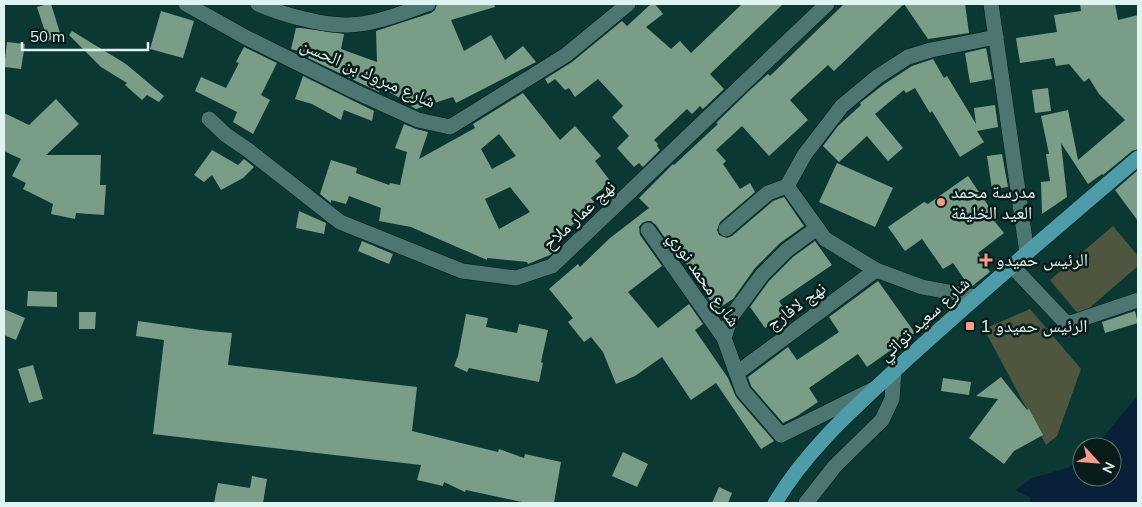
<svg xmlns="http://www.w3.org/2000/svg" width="1142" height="507" font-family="Mulish,'Noto Naskh Arabic',sans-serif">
<rect width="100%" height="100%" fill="#0c3834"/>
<g fill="#4e5640">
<path d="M1113,226L1138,256V266L1080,316L1050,280Z"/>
<path d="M1030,309L1081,369L1057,436L1046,445L984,329Z"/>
</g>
<path fill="#092138" d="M1138,395V503H1029L1031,498L1015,490L1032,478L1067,468L1082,459V477H1112V447H1095Z"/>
<g fill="#799d86" fill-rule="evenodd">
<path d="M48,4H51L61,36L48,41L37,7Z"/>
<path d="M437,4H494L495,7L451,20L464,51L491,35L505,60L523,46L536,62L456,103L453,97L416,109L411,106V104L380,87L379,92L308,58L310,54L291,49L296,28H301L344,34L341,49L377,62L376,31L431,13L435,10Z"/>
<path d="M651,4H655L663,14L646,27L671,49L680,41L691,53L742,4H783L710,74L724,89L703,109L700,106L692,114L687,109L654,140L658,144L657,146L660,150L643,167L639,163L634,167L617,148L629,136L612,117L623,106L598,79L575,97L569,88L565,90L555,79L548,84L545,79L572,62L622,21L627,26Z"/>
<path d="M844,4H965L969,33L928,39L904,4L834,71L828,65L790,100L808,120L769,156L742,126L716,150L726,161L723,164L740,189L750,183L755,192L720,222L717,230L719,235L727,238L732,236L773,201L784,197L804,226L780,243L755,268L733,299L716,310L679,252L676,254L656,225L651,221H647L642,223L639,227L640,235L662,266L628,292L658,328L689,304L703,324L695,330L728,378L736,397L774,441L761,449L716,383L691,400L662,357L635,376L616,384L603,352L591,337L584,342L568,322L573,318L549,289L578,264L580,267L610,238L649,208L639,198L673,164L674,165L718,124L716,123L750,90L768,74L770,76Z"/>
<path d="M1080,4H1115L1118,20L1138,15V149L1132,151L1103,175L1102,174L1088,184L1061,143L1067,197L1042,214L1041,182L1050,181L1046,154H1049L1041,116L1068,110L1078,160L1125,120L1099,94L1089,78L1084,82L1069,64L1056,66L1054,58L1020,63L1016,38L1057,32L1054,15L1081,11Z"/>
<path d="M161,11L194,21L183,58L150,49Z"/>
<path d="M72,31L126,64L164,96L159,102L147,95L142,100L125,85L127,83L101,67L69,35Z"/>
<path d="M7,42L25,44L21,69L4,67Z"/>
<path d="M244,47L277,63L261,95L270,100L253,134L233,122L237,112L195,91L201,77L226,88L239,63L236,62Z"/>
<path d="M986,48L992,79L970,83L965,53Z"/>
<path d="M933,59L944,78L947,76L976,124L974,108L995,105L998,127L977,131L984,142L960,157L932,111L930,113L915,88L906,93L904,90L875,114L903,148L888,161L867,136L839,162L823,146L838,126L861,105L860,103L883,85L912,66Z"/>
<path d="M303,76L374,111L372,121L344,110L341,120L312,104L295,99Z"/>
<path d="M1048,88L1051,111L1035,113L1032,90Z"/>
<path d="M523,93L560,140L575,126L601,156L595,161L611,182L591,198L594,202L571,219L575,223L551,241L555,251L550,255L528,264L527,262L487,258V260L411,227L379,221L381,208L349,196L346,204L331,200V203L320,194L331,160L357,168L356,173L389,185L390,183L400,185L407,152L395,148L404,124L416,129L428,132L419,159L475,128L473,124ZM499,134L516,156L492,169L481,149ZM510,187L530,212L499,229L485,199Z"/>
<path d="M56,99L79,124L46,155H101L100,185H106L104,215L76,213L75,219L51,214L53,204L23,189L26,183L12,176L21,159L4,151V113L29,125Z"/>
<path d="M212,150L238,165L244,159L254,167L243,178L221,190L212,175L204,182L194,175Z"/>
<path d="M1002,154L1008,187L992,189L987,156Z"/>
<path d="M837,163L893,188L875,227L819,202Z"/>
<path d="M1138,170V221L1115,190Z"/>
<path d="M968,176L998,220L995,222L1004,233L978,253L990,272L971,287L969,286L953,263L943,269L922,239L905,251L888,227L924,202L928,204Z"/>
<path d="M299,211L326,223L324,234L296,228Z"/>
<path d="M362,241L393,254L389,264L358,251Z"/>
<path d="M815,241L832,265L779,301L787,313L765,328L750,307L769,281L793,257Z"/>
<path d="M878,281L915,333L867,367L858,354L809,388L818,402L797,416L783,423L751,386L748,377L788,347L797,360L839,332L829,317Z"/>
<path d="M28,291L57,292V307L27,306Z"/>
<path d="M4,309L25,318L16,340L4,335Z"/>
<path d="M1135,311L1138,323L1105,333L1102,322Z"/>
<path d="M79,312H96L95,329H79Z"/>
<path d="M466,314L488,318L486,327L517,333L519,324L548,330L541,362L543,363L539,382L469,368L467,372L454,366L458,356Z"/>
<path d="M138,321L208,331L232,333L228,365L417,387L412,431L498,452L499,449L524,458L525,454L561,462L554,503L522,502L466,490L465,492L444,482L443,486L417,480L421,465L153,434L164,340L136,336Z"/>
<path d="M33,365L43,399L29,403L18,369Z"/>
<path d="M1001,377L1027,410L1029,409L1043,435L1014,451L1004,464L969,438L998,399L976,396Z"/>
<path d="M943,378L971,382L969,395L941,391Z"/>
<path d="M623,452L648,464L637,487L612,476Z"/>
<path d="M252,476L267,479L263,503H214L218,483L250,488Z"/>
<path d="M719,487L732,493L728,503H712Z"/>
</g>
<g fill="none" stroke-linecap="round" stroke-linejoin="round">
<g stroke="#001d1b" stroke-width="16">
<g id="minor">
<path d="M186,4L247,38L354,91L418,120L450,127L566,55L628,4"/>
<path d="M258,4C281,14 323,26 349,25C376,24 402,13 428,4"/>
<path d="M991,4L1027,253"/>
<path d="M209,119L226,135L248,150L340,222L462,271L516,278L552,266L827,4"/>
<path d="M726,229L768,193L787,186"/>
<path d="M648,230L724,338L743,391L781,435L872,390"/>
<path d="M1012,266L1064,321L1070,323L1138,300"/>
<path d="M976,297L922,287L876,270L825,239L787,186L805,154L842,106L877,77L908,57L931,50L996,37"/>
<path d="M724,338L731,317L762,275L787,250L817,228"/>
<path d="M737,373L876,270"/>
<path d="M806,503L835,466L882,420L892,399L894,371"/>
</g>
</g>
<g stroke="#001d1b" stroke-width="16">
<path id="major" d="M775,503C809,446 859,404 907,359C983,290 1060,224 1138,158"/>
</g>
<use href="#minor" stroke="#4d7672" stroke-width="15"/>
<use href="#major" stroke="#4e9caa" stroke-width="15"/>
</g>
<g fill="#f49d8c" stroke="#0a1c1a" stroke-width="2">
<circle cx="941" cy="202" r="5"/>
<path d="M983.5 252.5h5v5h5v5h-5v5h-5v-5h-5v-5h5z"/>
<rect x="965" y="321" width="10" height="10" rx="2.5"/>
</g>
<g text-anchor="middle" stroke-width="5" stroke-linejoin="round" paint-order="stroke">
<g font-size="18" fill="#dff4f1" stroke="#0a1c1a">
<text transform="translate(368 73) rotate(24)" y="6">شارع مبروك بن الحسن</text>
<text transform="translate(579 215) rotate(-43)" y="6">نهج عمار ملاح</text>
<text transform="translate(704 279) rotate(55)" y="6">شارع محمد نوري</text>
<text transform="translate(796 306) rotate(-36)" y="6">نهج لافارج</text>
<text transform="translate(924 319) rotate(-42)" y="6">شارع سعيد تواتي</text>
</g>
<g font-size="18" fill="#dff4f1" stroke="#0a1c1a" text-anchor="start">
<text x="951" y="198">مدرسة محمد<tspan x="951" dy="21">العيد الخليفة</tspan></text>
<text x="996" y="266">الرئيس حميدو</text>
<text x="980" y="332">الرئيس حميدو 1</text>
</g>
</g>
<rect width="1142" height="507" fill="none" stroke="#dff4f1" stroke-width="10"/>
<g transform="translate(1097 462) rotate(116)"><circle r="24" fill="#0a1c1a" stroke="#5f7270"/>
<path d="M0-4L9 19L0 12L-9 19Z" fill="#f49d8c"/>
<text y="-8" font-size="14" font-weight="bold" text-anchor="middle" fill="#dff4f1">N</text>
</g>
<path d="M22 42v8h126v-8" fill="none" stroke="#dff4f1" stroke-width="2.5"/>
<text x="30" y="42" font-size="15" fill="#dff4f1" stroke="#0a1c1a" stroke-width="4" paint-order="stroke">50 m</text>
</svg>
